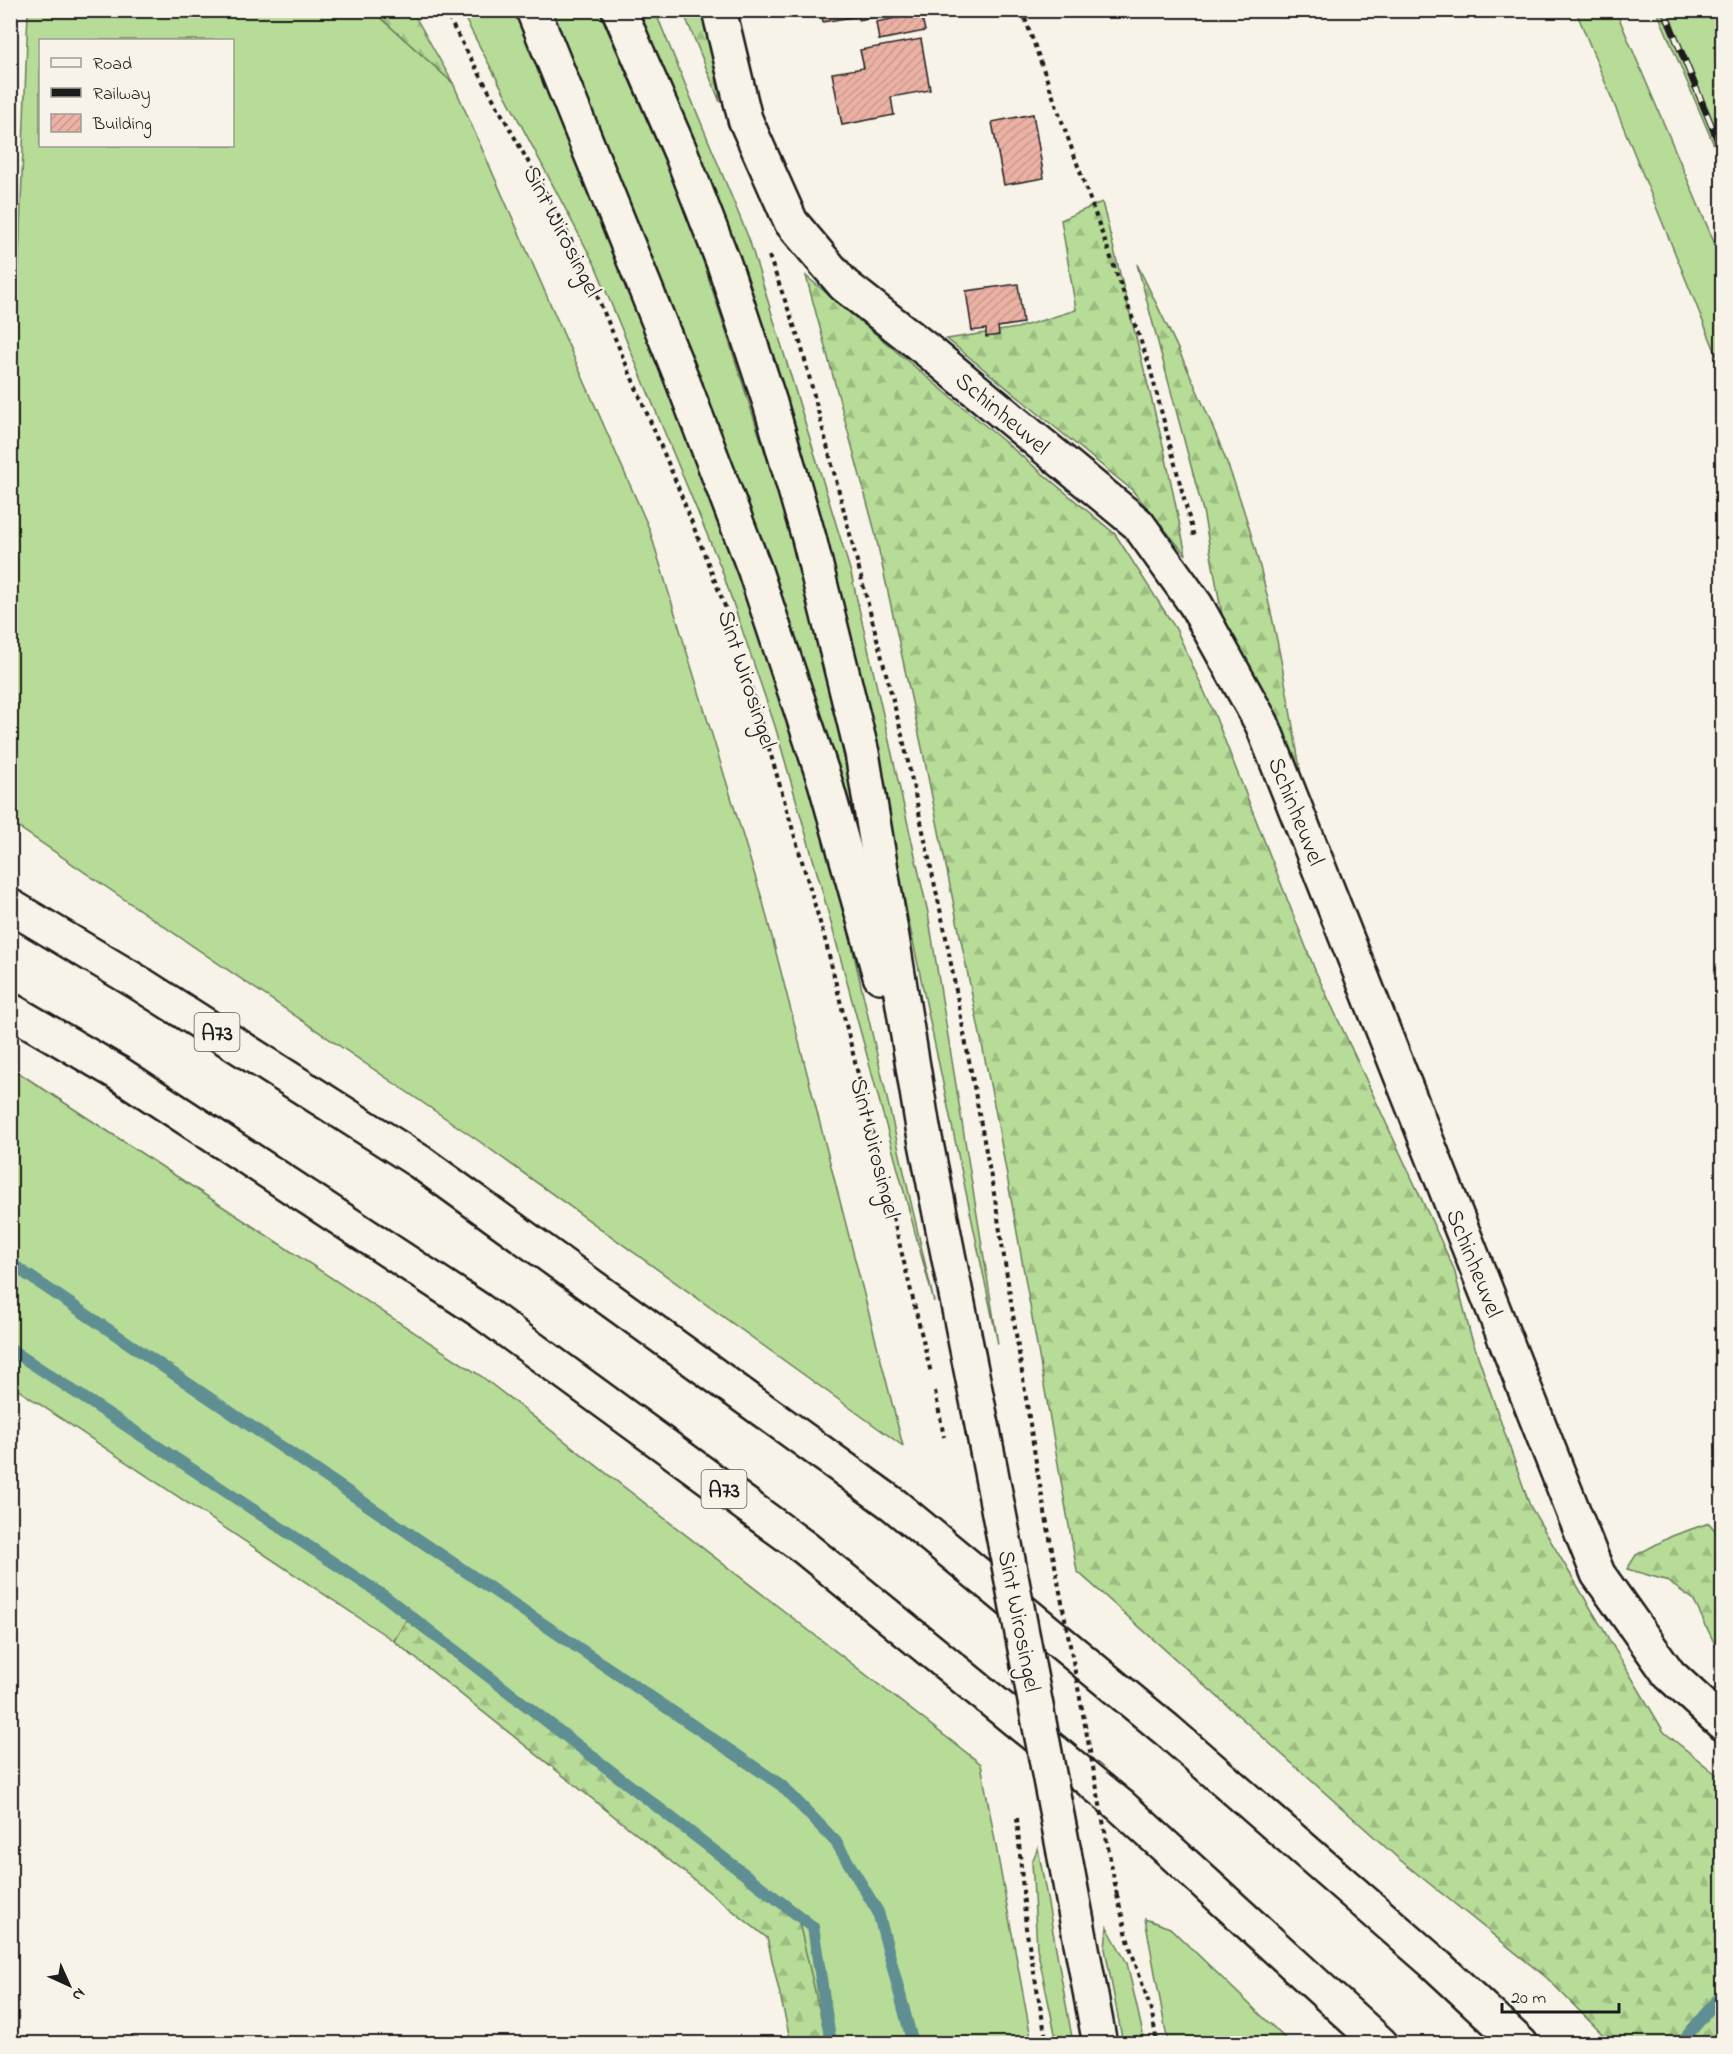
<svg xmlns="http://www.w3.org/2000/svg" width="1733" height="2054" font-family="'Indie Flower',sans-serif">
<defs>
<pattern id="forest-firs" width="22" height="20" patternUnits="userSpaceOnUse" patternTransform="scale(1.5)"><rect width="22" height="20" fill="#b6dc97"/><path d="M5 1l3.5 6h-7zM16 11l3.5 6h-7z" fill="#9cbc82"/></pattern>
<pattern id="building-hatch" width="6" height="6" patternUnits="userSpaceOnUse" patternTransform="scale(1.5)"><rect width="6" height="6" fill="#ebb1a4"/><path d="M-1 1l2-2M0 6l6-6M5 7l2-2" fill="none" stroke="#c9988d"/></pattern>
</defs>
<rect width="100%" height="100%" fill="#f7f3e8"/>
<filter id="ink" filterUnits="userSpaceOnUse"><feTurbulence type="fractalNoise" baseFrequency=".0167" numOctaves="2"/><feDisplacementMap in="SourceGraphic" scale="12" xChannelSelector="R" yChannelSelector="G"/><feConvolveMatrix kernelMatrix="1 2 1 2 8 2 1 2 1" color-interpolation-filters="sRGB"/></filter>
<g filter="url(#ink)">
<g fill="#b6dc97" stroke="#697c5a" stroke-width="1.5" fill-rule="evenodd">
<path d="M28,11H373L453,83L649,528L763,902L903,1446L476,1139L11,822L10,296L18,286ZM40,40H232V146H40Z"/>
<path d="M461,11H514L720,520L790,720L833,864L934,1302L822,890L775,726L721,568L595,265Z"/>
<path d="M548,11H599L689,217L788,524L830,693L868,868L813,689L744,492Z"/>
<path d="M632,11H655L749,239L851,573L928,913L998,1344L837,581L724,224Z"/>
<path d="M1576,11H1616L1722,261V368Z"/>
<path d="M1657,11H1718L1722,22V164Z"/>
<path d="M10,1067L481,1376L981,1764L1032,2043H827L796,1914L406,1621L394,1641L11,1385Z"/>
<path d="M1038,1848L1073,2043H1057L1037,1948L1032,1862Z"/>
<path d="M1145,1919L1170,1928L1290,2043H1168Z"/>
<path d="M1107,1927L1127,1963L1145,2043H1123L1105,1949Z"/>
</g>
<g fill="url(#forest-firs)" stroke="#697c5a" stroke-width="1.5">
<path d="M373,11H412L453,83Z"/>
<path d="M683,11H707L720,102Z"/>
<path d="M1102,202L1164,449L1186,555L1132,490L947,339L1017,328L1076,310L1061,220Z"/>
<path d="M1137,264C1173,338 1210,412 1237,490C1272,592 1289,700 1306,806L1224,626L1203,511Z"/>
<path d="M806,276L1115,534L1176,629L1214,713L1315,970L1454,1269L1470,1333L1530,1506L1664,1732L1722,1779V2043H1611L1547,1978L1400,1860L1077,1571L996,1114L924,757L874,528Z"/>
<path d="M1709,1523L1722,1539V1659L1693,1599L1665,1580L1627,1569L1636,1555L1672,1536Z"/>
<path d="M406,1620L797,1914L827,2043H791L767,1938L394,1641Z"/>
</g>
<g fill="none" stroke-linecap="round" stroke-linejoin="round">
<g stroke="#5e8f93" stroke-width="12">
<path d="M10,1263L781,1785L836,1842L878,1912L913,2044"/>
<path d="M10,1349L387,1598L813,1927L831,2044"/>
<path d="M1680,2044L1722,1994"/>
</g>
</g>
<g fill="url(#building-hatch)" stroke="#1c1c1c" stroke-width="1.5">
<path d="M821,10H890L891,14L859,20L858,16L823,22Z"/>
<path d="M921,13L925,31L879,40L876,22Z"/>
<path d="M921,39L930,90L891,97L894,115L842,125L832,73L864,68L860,50Z"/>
<path d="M1033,114L1044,178L1004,185L992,122Z"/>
<path d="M1018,284L1023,323L998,327L999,335L986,337V329L972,331L966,291Z"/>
</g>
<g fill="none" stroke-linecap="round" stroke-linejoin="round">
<g stroke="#1c1c1c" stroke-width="38">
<path id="minor" d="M719,10L745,119L791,222L844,285L932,354L1138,524L1196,605L1262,724L1598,1574L1669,1674L1722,1723"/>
</g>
<g stroke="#1c1c1c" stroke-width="38">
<g id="major">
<path d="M533,10L680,374L755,571L825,782L880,976"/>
<path d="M619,10L681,153L724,264L770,403L809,538L862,753L923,1128L983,1430"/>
<path d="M1064,1852L1100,2044"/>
</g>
</g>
<g stroke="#1c1c1c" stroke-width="38">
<g id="highway">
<path d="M10,906L139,983L420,1162L894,1505L1168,1731L1433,1962L1521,2044"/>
<path d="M10,1010L118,1073L478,1309L805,1548L1121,1806L1381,2044"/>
</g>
</g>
<g stroke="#1c1c1c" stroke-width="4" stroke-dasharray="4.5 4.5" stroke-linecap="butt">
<path d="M444,10L561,221L583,263L674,477L726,609"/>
<path d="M1022,10L1149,364L1194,537"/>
<path d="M769,256L801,345L903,739L945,932L995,1199L1038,1475"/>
<path d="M751,687L826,943L931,1373"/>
<path d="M1017,1818L1026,1928L1047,2044"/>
<path d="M1117,1895L1129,1944L1152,2013L1157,2044"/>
</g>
<use href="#minor" stroke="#f7f3e8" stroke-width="33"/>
<use href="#major" stroke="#f7f3e8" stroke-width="33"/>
<use href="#highway" stroke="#f7f3e8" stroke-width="33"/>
<g stroke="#1c1c1c" stroke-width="7">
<path id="rail" d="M1664,10L1722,151"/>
</g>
<use href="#rail" stroke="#f7f3e8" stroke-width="4.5" stroke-dasharray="14" stroke-linecap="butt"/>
<g stroke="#1c1c1c" stroke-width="38" stroke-linecap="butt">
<path id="major-bridge" d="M983,1430L1064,1852"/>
</g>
<g stroke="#1c1c1c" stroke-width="4" stroke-dasharray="4.5 4.5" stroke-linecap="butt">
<path d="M935,1391L944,1437"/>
<path d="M1038,1475L1117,1895"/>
</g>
<use href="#major-bridge" stroke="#f7f3e8" stroke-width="33"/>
</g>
</g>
<g text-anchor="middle" stroke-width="4.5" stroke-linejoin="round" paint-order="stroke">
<g fill="#f7f3e8" stroke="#5e5c59" stroke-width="1.5">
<rect x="194.5" y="1013" width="45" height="38" rx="4.5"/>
<rect x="701.5" y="1470" width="45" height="38" rx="4.5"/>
</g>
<g font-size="22" font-weight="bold" fill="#1c1c1c">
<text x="217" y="1040">A73</text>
<text x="724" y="1497">A73</text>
</g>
<g font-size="24" fill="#1c1c1c" stroke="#f7f3e8">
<text transform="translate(563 231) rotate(63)" y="8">Sint Wirosingel</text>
<text transform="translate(1003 413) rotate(40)" y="8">Schinheuvel</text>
<text transform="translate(748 679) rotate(72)" y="8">Sint Wirosingel</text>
<text transform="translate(1297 811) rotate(68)" y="8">Schinheuvel</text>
<text transform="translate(876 1148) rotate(76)" y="8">Sint Wirosingel</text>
<text transform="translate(1475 1263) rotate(68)" y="8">Schinheuvel</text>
<text transform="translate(1020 1621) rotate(79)" y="8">Sint Wirosingel</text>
</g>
</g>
<rect width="1733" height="2054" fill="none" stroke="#f7f3e8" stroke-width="36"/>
<rect x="18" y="18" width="1697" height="2018" fill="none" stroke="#1c1c1c" stroke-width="2" filter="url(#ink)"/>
<rect x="39" y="39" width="195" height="108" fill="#f7f3e8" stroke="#9f9d96" stroke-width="1.5"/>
<rect x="51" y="58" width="30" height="9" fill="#f7f3e8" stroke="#9f9d96" stroke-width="1.5"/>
<text x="93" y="69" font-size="18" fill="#1c1c1c">Road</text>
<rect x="51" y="88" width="30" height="9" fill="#1c1c1c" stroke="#9f9d96" stroke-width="1.5"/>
<text x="93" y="99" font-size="18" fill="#1c1c1c">Railway</text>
<rect x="51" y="114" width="30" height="18" fill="url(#building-hatch)" stroke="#9f9d96" stroke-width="1.5"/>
<text x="93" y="129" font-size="18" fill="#1c1c1c">Building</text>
<g transform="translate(69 1985) rotate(135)" stroke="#f7f3e8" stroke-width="4.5" paint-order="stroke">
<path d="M0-4.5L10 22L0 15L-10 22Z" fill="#1c1c1c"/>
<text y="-9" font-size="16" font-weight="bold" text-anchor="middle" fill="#1c1c1c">N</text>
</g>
<path d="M1502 2003v9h117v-9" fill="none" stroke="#1c1c1c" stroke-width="3"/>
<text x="1511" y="2003" font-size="18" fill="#1c1c1c" stroke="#f7f3e8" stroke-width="4.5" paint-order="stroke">20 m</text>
</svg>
